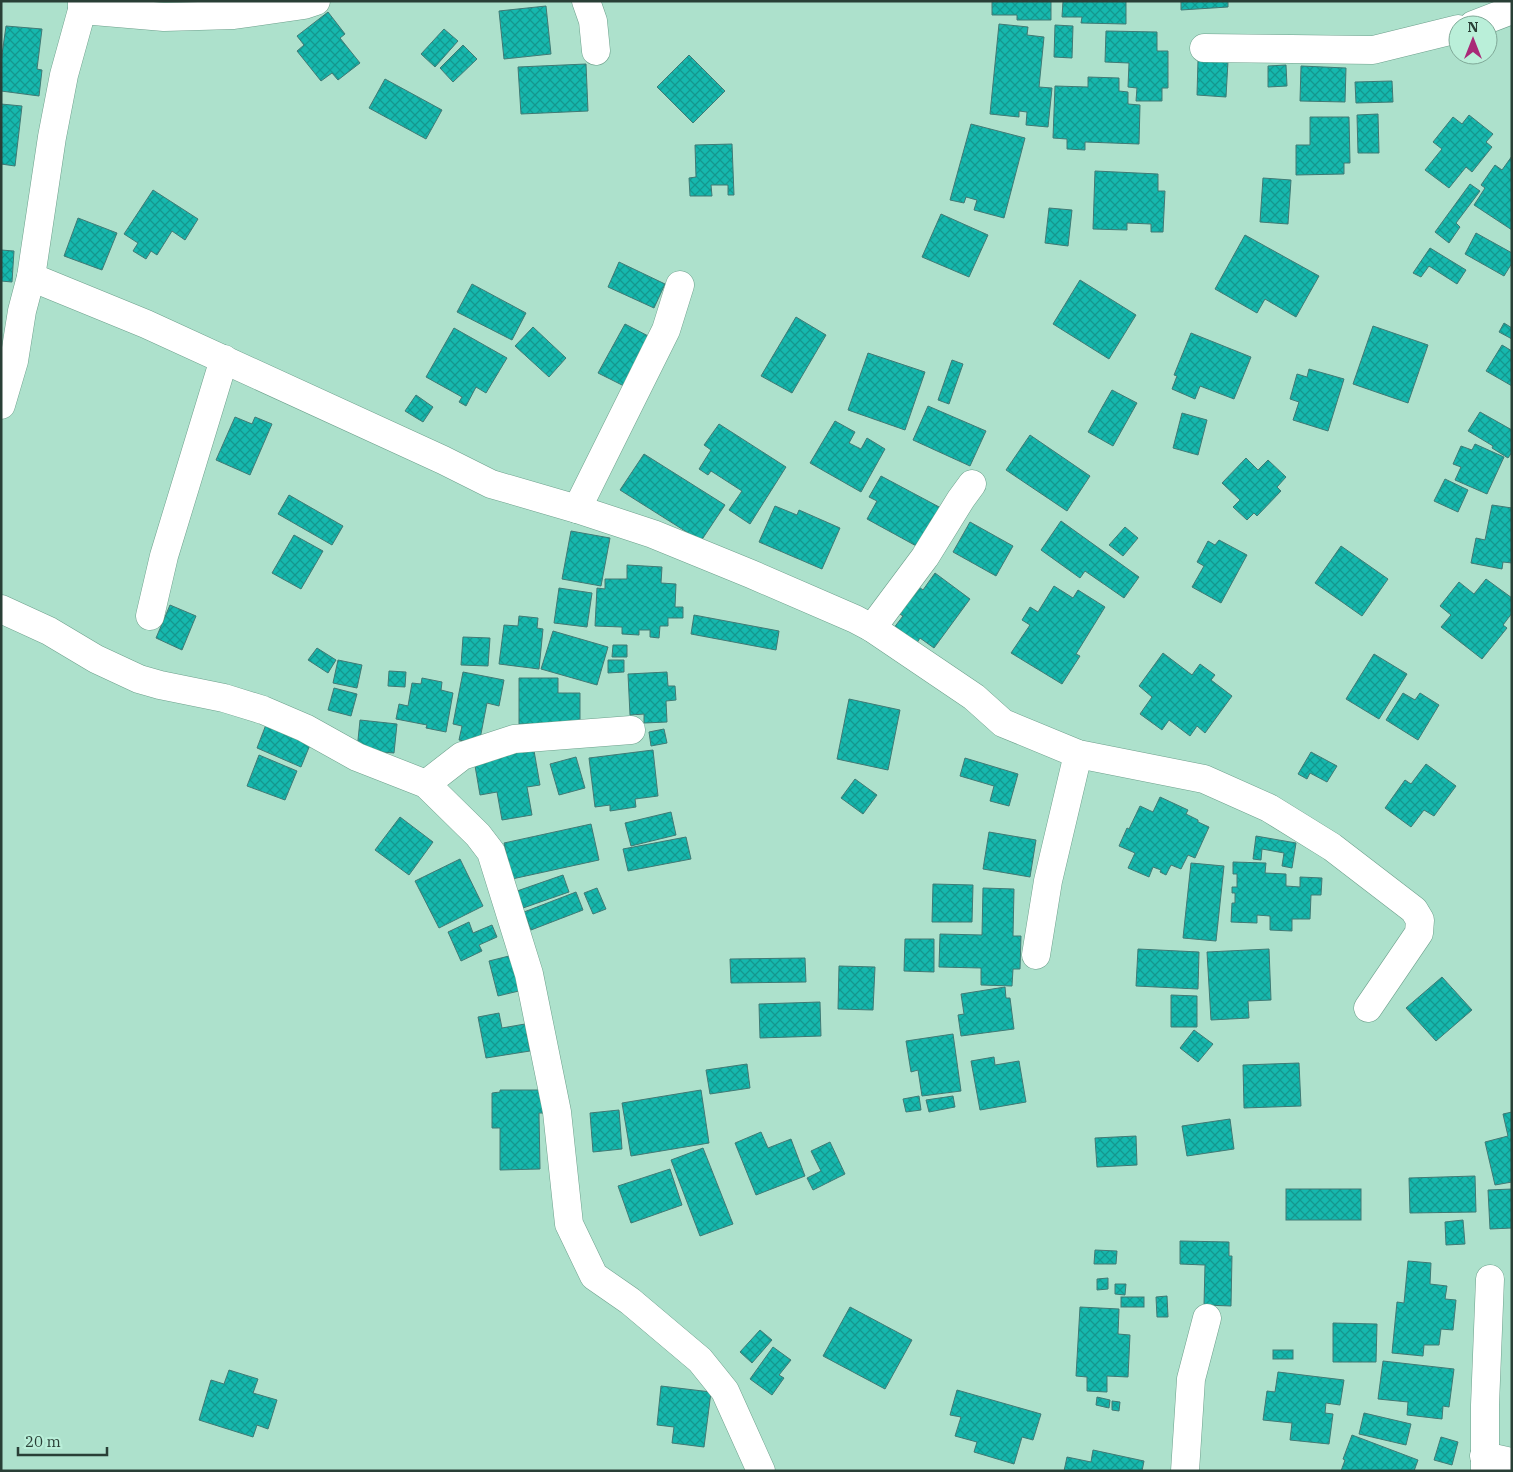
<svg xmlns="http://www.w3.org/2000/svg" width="1513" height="1472" font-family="'IBM Plex Serif',serif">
<defs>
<pattern id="building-cross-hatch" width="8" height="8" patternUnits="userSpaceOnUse" patternTransform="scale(1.25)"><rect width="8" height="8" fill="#16b8ae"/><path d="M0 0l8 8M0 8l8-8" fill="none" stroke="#14978e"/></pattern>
</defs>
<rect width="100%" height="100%" fill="#ade1cc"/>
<g fill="url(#building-cross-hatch)" stroke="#407a75">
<path d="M992,1H1051V20H1017V15H992Z"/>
<path d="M1063,1H1126V24L1081,23L1082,17H1062Z"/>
<path d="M1181,1H1228V7L1181,10Z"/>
<path d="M546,6L551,54L504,59L499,11Z"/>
<path d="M328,12L345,34L340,38L360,63L338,80L332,73L321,81L297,51L304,45L297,36Z"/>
<path d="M999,24L1028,27L1027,35L1044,37L1039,87L1052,88L1048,127L1026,125L1027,112L1019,111V117L990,114Z"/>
<path d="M1055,25L1073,26L1072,58L1054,57Z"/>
<path d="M6,26L42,29L37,69L42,70L39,96L1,91V62Z"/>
<path d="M444,29L458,41L435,67L421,54Z"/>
<path d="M1106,31L1157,32V51H1168V88H1162V101H1136L1137,88L1128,87L1129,63L1105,62Z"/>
<path d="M463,45L477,59L453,82L440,68Z"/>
<path d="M689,55L725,91L693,123L657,87Z"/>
<path d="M1198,60L1228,61L1226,97L1197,95Z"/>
<path d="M586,64L588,111L521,114L518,67Z"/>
<path d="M1286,65L1287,86L1268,87V66Z"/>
<path d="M1301,66L1346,68L1345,102L1300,101Z"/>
<path d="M1088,77L1119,78V91L1128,92V104L1140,105L1139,144L1085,142V150L1067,149V139L1053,138L1055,86L1088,87Z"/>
<path d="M385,79L442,110L426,139L369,108Z"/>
<path d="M1392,81L1393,102L1356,103L1355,82Z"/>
<path d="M1,104L22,106L15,166L1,164Z"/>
<path d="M1378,114L1379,153H1358L1357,115Z"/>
<path d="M1469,115L1493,134L1486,142L1492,147L1472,172L1466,167L1449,188L1425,170L1442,149L1433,142L1453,117L1462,124Z"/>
<path d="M1310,117H1349L1350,163H1344V174L1296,175V145H1310Z"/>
<path d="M971,124L1025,138L1004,218L974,210L977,200L966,197L964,203L950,200Z"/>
<path d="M732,144L734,195H728V185H711L712,196H690L689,178L696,177L695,145Z"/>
<path d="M1512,156V230L1474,205L1485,188L1481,185L1495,165L1502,170Z"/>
<path d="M1095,171L1158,174V191H1165L1163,232H1151V224L1127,223V230L1093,229Z"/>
<path d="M1263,178L1291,180L1288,224L1260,222Z"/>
<path d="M1470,184L1480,191L1456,223L1460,227L1449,243L1435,232Z"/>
<path d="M153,190L198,219L185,240L172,231L157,255L151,251L146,259L133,251L138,243L124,234Z"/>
<path d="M1049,208L1072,210L1068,246L1045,243Z"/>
<path d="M941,214L988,235L969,277L922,257Z"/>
<path d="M78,218L117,233L102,270L64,256Z"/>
<path d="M1476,233L1512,253V263L1504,276L1465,254Z"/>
<path d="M1245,235L1319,276L1296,317L1265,299L1257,313L1215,289Z"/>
<path d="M1430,248L1466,270L1457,284L1429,266L1421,277L1413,273Z"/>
<path d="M1,250L14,251L12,282L1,281Z"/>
<path d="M619,262L665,284L654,308L608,287Z"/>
<path d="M1080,280L1136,315L1109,359L1053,324Z"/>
<path d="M472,284L526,313L512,340L457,312Z"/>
<path d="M796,317L826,335L792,393L761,376Z"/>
<path d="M1504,323L1512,328V339L1499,332Z"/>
<path d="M625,324L654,339L628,388L598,373Z"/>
<path d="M1373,326L1428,345L1408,403L1353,384Z"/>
<path d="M533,327L566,358L549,377L515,346Z"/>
<path d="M454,328L507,358L486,393L476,387L466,406L459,402L462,397L426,377Z"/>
<path d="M1191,333L1251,357L1234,399L1200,386L1195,399L1172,389L1177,376L1174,375Z"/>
<path d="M1502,345L1512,351V386L1486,371Z"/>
<path d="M868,353L925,372L905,430L848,410Z"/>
<path d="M952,360L963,364L949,404L938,400Z"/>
<path d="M1309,369L1344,379L1328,431L1293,420L1299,402L1290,399L1297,374L1307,377Z"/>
<path d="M1112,390L1137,403L1113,446L1088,432Z"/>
<path d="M416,395L433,407L423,422L405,411Z"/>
<path d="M928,406L986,431L970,466L913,440Z"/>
<path d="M1480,412L1512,430V452L1508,458L1492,448L1493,446L1468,431Z"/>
<path d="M1182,413L1207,420L1198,455L1173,448Z"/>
<path d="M235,417L252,424L255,417L272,424L250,475L216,460Z"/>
<path d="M835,421L855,432L849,443L861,449L867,438L885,449L861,492L810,463Z"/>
<path d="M719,424L786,467L750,524L729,510L742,491L711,471L708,475L699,469L711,450L704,445Z"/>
<path d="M1030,435L1090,476L1067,511L1006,470Z"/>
<path d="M1475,444L1504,457L1487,494L1455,480L1461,467L1453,464L1461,446L1472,450Z"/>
<path d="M644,454L725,505L701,541L620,490Z"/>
<path d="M1246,458L1258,470L1268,460L1286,477L1277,487L1281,491L1257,516L1254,513L1247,520L1233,507L1240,500L1222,483Z"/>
<path d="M881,476L941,508L920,548L867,519L877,501L869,497Z"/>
<path d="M1445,479L1468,490L1458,512L1434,501Z"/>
<path d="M289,495L343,526L332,545L278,514Z"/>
<path d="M1492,505L1512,508V563L1503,562L1502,569L1471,563L1476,538L1485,540Z"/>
<path d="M775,506L797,515L799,510L840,528L822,569L759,542Z"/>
<path d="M1061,521L1139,577L1124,598L1085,571L1080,578L1041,550Z"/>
<path d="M970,522L1013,546L996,576L953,552Z"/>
<path d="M1125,527L1138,538L1123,556L1109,545Z"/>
<path d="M571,531L610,538L601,586L562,579Z"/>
<path d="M294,535L323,551L301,589L272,573Z"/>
<path d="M1219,540L1247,555L1221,603L1192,587L1204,566L1197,562L1208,541L1215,545Z"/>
<path d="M1341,546L1388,579L1362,616L1315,583Z"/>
<path d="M627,565L662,567L661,583L676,584L675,607H683V618H668V626H660L659,638L650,637V630H639V635L622,634V627L595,626L597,588L605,589V579H627Z"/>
<path d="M935,573L970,599L934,648L920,638L915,646L893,629L903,616L895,611L915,584L923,590Z"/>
<path d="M1486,579L1512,598V613L1503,625L1507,628L1482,659L1441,627L1451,615L1440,606L1459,582L1474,594Z"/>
<path d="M1054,586L1073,598L1078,590L1105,607L1076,654L1080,656L1062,684L1011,653L1030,625L1022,620L1030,607L1038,612Z"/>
<path d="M559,588L592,593L587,627L554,623Z"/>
<path d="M170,605L196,616L182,650L156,638Z"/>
<path d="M694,615L779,631L776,650L691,634Z"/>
<path d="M519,616L538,618L537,628L543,629L539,669L499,664L504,625L518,626Z"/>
<path d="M553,631L608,647L597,685L541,669Z"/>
<path d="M463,637L490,638L488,666L461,665Z"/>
<path d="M613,645H627V657H612Z"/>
<path d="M317,648L336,660L328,673L308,660Z"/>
<path d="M1163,653L1192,675L1200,664L1215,675L1211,680L1232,696L1205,733L1197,726L1190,736L1169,720L1162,730L1140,714L1152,697L1139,686Z"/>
<path d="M1374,654L1407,674L1379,719L1346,699Z"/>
<path d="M338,660L362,665L357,688L333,683Z"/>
<path d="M608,660H624V672L608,673Z"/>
<path d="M389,671L406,672L405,687L388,686Z"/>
<path d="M463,672L504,680L499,706L487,703L479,744L459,740L462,726L453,724Z"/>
<path d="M667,672L668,686H675L676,700L666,701L667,722L644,723V714L630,715L628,674Z"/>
<path d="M422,678L442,682L441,690L453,693L446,732L426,728L427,725L396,719L399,704L408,706L412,683L421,684Z"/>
<path d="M519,678H558V693H580V722H558V724H519Z"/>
<path d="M334,688L357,694L351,716L328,710Z"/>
<path d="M1403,693L1415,700L1420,693L1439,705L1418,740L1386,720Z"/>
<path d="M849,699L900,710L888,770L837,759Z"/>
<path d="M360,720L397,724L394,753L357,750Z"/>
<path d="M267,722L312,740L301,767L257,748Z"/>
<path d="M664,729L667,743L651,746L649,732Z"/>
<path d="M533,745L540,785L527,787L532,815L502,820L497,792L480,795L473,754Z"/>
<path d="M653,750L658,796L635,799L636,807L610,811V805L595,807L589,758Z"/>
<path d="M1311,752L1337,766L1327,782L1310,773L1307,779L1298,774Z"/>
<path d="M259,755L297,771L285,800L247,786Z"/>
<path d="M576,757L585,788L559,795L550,764Z"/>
<path d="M965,758L1018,774L1009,806L990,801L994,786L960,776Z"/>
<path d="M1426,764L1456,786L1434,816L1424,810L1411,827L1385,808L1405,780L1411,784Z"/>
<path d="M855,779L877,795L863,814L841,798Z"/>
<path d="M1160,797L1188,810L1186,814L1198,820V822L1209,827L1195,858L1188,855L1181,869L1171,865L1166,875L1160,872L1161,870L1153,867L1149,877L1128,868L1135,853L1119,846L1127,828L1129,829L1140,806L1153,812Z"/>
<path d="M671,812L676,835L631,846L625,823Z"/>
<path d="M400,817L433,842L409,875L375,850Z"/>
<path d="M591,824L599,860L512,879L504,843Z"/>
<path d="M989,832L1036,840L1030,877L983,869Z"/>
<path d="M1256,836L1296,843L1292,868L1282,866L1284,853L1262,849L1261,860L1253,859Z"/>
<path d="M686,837L691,859L628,871L623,849Z"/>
<path d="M460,859L483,906L439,928L415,881Z"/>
<path d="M1233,862L1266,863L1265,873L1286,874V886L1300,887V877L1322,878L1321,895H1311L1310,919H1292V931L1270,930V916L1257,915V923L1231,922L1232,903H1235V893H1232V887H1237V874H1233Z"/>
<path d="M1191,863L1224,866L1216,941L1183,938Z"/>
<path d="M563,875L569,892L523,908L517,891Z"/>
<path d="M933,884L973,885L972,922H932Z"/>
<path d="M597,888L606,909L593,914L584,893Z"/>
<path d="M983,888L1014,889L1013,936H1021L1020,969H1013L1012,986L981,985V968L939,967L940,934L982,935Z"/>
<path d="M576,892L583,910L531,930L524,912Z"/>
<path d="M469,922L473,933L492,925L497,937L479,945L482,951L461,961L448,932Z"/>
<path d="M905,939H934V972L904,971Z"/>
<path d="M1138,949L1199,952L1198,989L1136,986Z"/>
<path d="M1269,949L1271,1000L1248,1001L1249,1018L1211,1020L1207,952Z"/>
<path d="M513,955L523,990L498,996L489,961Z"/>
<path d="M805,958L806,982L731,983L730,959Z"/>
<path d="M839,966L875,967L873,1010L838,1009Z"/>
<path d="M1442,977L1472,1010L1436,1041L1406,1008Z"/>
<path d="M1005,987L1006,998H1010L1014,1029L961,1036L958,1015L964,1014L961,994Z"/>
<path d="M1171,995L1197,996V1027H1171Z"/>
<path d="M820,1002L821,1036L760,1038L759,1004Z"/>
<path d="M499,1013L502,1028L525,1024L530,1051L486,1058L478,1017Z"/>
<path d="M1194,1030L1213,1044L1198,1062L1180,1048Z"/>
<path d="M953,1034L961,1091L922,1096L918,1070L911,1072L906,1041Z"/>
<path d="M994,1057L995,1065L1019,1061L1026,1102L980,1110L971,1061Z"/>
<path d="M1299,1063L1301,1106L1244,1108L1243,1065Z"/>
<path d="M747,1064L750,1088L710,1094L706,1070Z"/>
<path d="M500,1090H539V1094H546V1113H539L540,1169L500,1170V1128H492V1093L500,1092Z"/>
<path d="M701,1090L709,1143L631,1156L622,1103Z"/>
<path d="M919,1096L921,1110L906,1112L903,1099Z"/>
<path d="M953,1096L955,1107L929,1112L926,1100Z"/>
<path d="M619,1110L622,1149L593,1152L590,1113Z"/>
<path d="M1512,1112V1182L1495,1185L1485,1142L1508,1136L1503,1114Z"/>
<path d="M1230,1119L1234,1149L1187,1156L1182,1126Z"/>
<path d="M761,1132L768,1148L791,1139L805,1176L756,1195L735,1143Z"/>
<path d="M1136,1136L1137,1165L1097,1167L1095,1138Z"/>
<path d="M830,1142L845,1174L813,1190L807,1178L821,1171L811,1151Z"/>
<path d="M703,1148L733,1224L700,1236L671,1160Z"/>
<path d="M670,1169L682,1205L631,1223L618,1186Z"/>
<path d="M1475,1176L1476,1212L1410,1213L1409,1178Z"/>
<rect x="1286" y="1189" width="75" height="31"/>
<path d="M1512,1189V1228L1490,1229L1488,1190Z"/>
<path d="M1463,1220L1465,1244L1446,1245L1445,1222Z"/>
<path d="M1180,1241L1229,1242V1256H1232L1231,1306L1204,1305L1205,1265L1180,1264Z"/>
<path d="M1095,1250L1117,1251L1116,1264H1094Z"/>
<path d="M1408,1261L1431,1263L1430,1284L1447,1286L1445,1299L1456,1300L1453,1330L1441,1329L1439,1345H1424L1423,1356L1392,1353L1397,1302L1404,1303Z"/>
<path d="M1108,1278V1289L1097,1290V1279Z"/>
<path d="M1115,1284H1126L1125,1295L1115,1294Z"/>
<path d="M1167,1296L1168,1317H1157L1156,1297Z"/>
<rect x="1121" y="1297" width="23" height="10"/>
<path d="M850,1307L912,1340L885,1389L823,1356Z"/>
<path d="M1080,1307L1119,1309L1118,1334L1130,1335L1128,1377L1107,1376V1392L1087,1391V1377L1076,1376Z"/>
<path d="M1333,1323L1377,1324L1376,1362H1333Z"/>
<path d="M760,1330L772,1340L752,1363L740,1352Z"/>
<path d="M773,1347L791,1360L779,1375L784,1378L772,1395L750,1379Z"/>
<rect x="1273" y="1350" width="20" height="9"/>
<path d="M1383,1361L1454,1369L1449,1407L1443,1406L1442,1419L1407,1415L1408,1402L1378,1399Z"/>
<path d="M229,1370L258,1379L253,1393L277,1400L268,1429L257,1425L253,1437L199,1420L211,1380L224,1384Z"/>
<path d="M1278,1372L1344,1380L1340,1405L1326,1403L1325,1413L1333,1414L1329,1444L1290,1440L1292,1423L1263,1420L1267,1391L1275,1392Z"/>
<path d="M661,1386L711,1392L704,1447L672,1443L674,1427L657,1425Z"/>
<path d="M957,1390L1041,1414L1033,1440L1022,1437L1014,1464L974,1452L977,1442L955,1436L961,1417L950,1415Z"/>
<path d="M1097,1397L1110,1400L1109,1408L1096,1405Z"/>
<path d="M1112,1401L1120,1402L1119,1411L1112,1410Z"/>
<path d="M1364,1413L1411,1424L1406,1445L1359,1434Z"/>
<path d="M1352,1435L1418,1460L1414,1471H1341L1345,1460L1343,1459Z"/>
<path d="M1441,1437L1458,1442L1452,1465L1434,1460Z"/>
<path d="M1093,1450L1144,1461L1142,1471H1064L1067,1457L1091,1462Z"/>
</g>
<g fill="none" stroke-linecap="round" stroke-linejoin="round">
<g stroke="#6da08c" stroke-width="29">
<g id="minor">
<path d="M586,1L593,21L596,51"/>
<path d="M82,10L164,17L234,15L304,5L316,1"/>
<path d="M1473,25L1512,10"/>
<path d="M1204,48L1373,50L1458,29"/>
<path d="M31,277L146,324L443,460L491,484L577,509L653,534L751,574L855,619L872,628L974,697L1003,723L1078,754L1204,779L1269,808L1332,847L1414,910L1420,920L1419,933L1368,1008"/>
<path d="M1,405L14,361L22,311L31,277L52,137L64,75L82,10V1"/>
<path d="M577,509L666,330L680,285"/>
<path d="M1,609L49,631L96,659L139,679L160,685L224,698L263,710L305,728L357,757L426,784L478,835L491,852L529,974L557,1112L569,1224L594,1276L630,1301L700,1360L725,1391L761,1471"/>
<path d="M150,616L164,556L224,359"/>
<path d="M872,628L925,557L961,499L972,484"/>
<path d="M426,784L462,756L514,739L631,730"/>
<path d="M1036,955L1048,881L1078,754"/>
<path d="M1484,1456L1512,1462"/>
<path d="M1185,1471L1191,1379L1207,1318"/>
<path d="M1485,1471V1405L1490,1279"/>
</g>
</g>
<use href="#minor" stroke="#fff" stroke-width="28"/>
</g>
<rect width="1513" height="1472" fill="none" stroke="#293f36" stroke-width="5"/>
<g transform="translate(1473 40)"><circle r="24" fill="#baefd9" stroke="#80a998"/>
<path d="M0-4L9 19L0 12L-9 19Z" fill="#a92977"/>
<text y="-8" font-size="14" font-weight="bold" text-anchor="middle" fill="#293f36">N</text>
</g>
<path d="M18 1447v8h89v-8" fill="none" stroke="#293f36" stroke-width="2.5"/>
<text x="25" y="1447" font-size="15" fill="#293f36" stroke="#baefd9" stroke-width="4" paint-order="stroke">20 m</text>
</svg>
